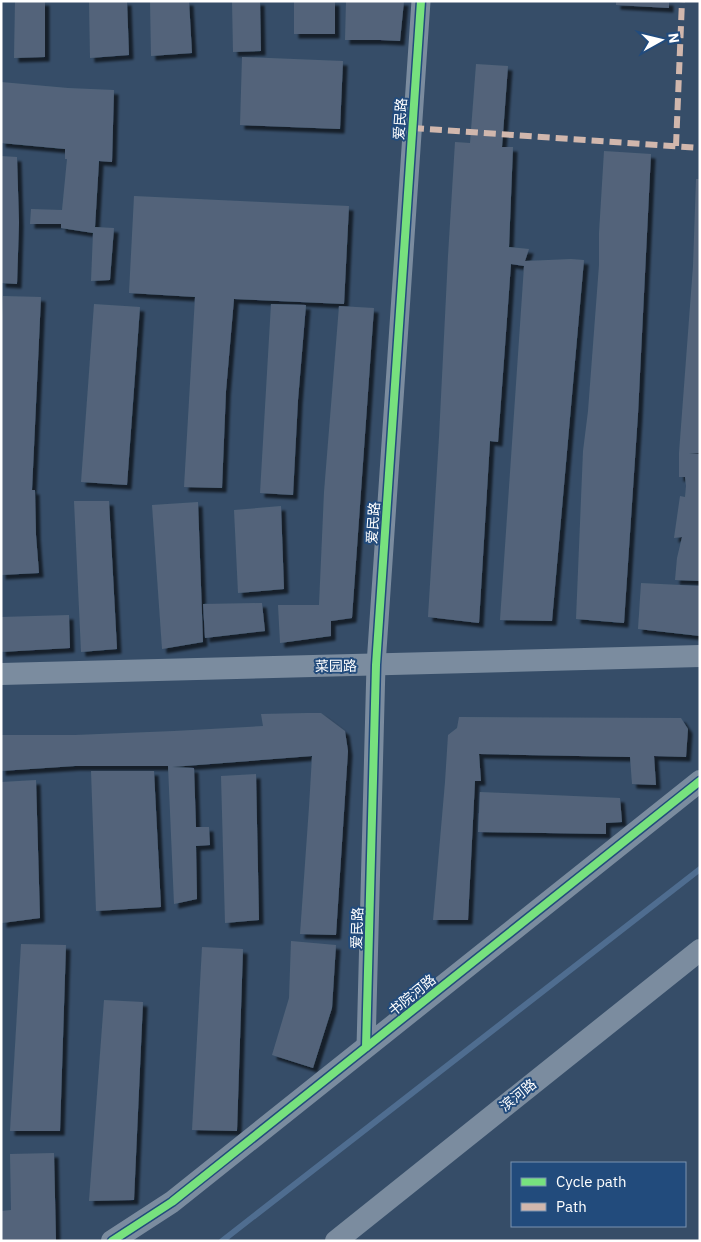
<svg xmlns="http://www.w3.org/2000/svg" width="701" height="1242" font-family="'IBM Plex Sans','Noto Sans SC',sans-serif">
<defs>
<filter id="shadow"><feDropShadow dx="4.5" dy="4.5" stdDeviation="1" flood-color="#0009"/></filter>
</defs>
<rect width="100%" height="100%" fill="#364d68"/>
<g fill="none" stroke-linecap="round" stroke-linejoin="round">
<path stroke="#4f6d90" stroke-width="6" d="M222,1241L700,869"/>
</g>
<g fill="#52647a" filter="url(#shadow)">
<path d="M15,1H45V57L14,58Z"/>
<path d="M89,1H127L129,55L90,58Z"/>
<path d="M150,1H189L192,53L151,56Z"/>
<path d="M232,1H260L261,51L233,52Z"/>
<rect x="294" y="1" width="41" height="33"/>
<path d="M346,1H404L400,41L380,40H345Z"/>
<path d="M616,1H669V8L616,5Z"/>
<path d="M242,57L343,61L340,129L240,125Z"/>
<path d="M476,64L508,66L502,147H513L509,247L529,249L525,261L571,259L584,260L552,621L500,620L524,266L511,264L498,442L490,441L479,623L428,617L439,437L448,256L455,142L470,143Z"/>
<path d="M1,82L68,88L114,90L112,162L99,161L95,227L114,228L110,280L91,281L93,233L61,228V224H30L31,209L62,210L67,159H65V149L1,143Z"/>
<path d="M604,151L651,154L638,414L624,623L576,619L583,451L588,411L599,265V233Z"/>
<path d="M1,156L17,157L19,223L17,284L1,283Z"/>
<path d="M696,179H700V453L689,454H700V581L675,580L677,558L682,537L674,538L680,496L685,497L686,486L685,477H679V453L693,266Z"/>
<path d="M134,196L349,206L344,304L234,299L226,391L222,488L184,487L195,297L129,293Z"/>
<path d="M3,296L41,297L32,490H35L36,535L39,573L1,575V336Z"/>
<path d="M94,304L140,307L127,485L81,482Z"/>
<path d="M271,304L306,305L298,400L293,495L260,493Z"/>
<path d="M339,306L374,308L352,618L331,621V636L280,643L278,605H319L324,492Z"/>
<path d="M74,501H109L117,649L81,652Z"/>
<path d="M198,502L203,642L162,649L152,505Z"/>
<path d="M281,506L284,589L238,593L234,510Z"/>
<path d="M641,583L700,586V636L638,629Z"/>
<path d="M262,603L265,631L205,638L203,604Z"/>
<path d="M69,615L70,648L1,652V617Z"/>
<path d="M307,713H321L345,731L348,751L336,935L300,934L309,807L312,756L172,767L194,768L196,827H209L210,845L196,846L197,899L174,904L168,766H75L1,771V735H75L174,731L263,726L261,714Z"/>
<path d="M459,717L681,718L688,729L686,757L654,756L656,785L632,784L630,757L479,754L481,781H475L468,920H433L445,782L448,735L457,728Z"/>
<path d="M91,771H154L161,907L96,911Z"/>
<path d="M256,774L259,920L225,923L221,776Z"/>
<path d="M36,780L40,918L2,923L1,782Z"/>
<path d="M480,792L620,798L622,822L606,823V834L478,832Z"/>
<path d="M291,941L336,945L332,1008L313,1068L272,1055L289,998Z"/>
<path d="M21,944L66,945L60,1131H10Z"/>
<path d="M202,947L243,949L237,1131L192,1130Z"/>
<path d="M104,1000L143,1002L134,1200L89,1201Z"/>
<path d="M54,1153L56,1241H1V1211L11,1210L10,1154Z"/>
</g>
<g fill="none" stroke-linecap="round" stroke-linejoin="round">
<path stroke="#7b8c9f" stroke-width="19" d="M366,1047L376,665L421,1"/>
<g stroke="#7b8c9f" stroke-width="22">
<path d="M1,674L700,656"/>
<path d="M112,1241L172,1202L700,781"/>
<path d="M336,1241L700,950"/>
</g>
<g stroke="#d1b7ad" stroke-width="6" stroke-dasharray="12 6" stroke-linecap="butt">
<path d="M412,128L700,148"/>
<path d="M676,146L682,1"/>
</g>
<g stroke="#224b7c" stroke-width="11">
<g id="cycleway">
<path d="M366,1047L376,665L421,1"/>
<path d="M112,1241L172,1202L700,781"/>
</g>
</g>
<use href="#cycleway" stroke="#77e17e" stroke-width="8"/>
</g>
<g text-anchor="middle" stroke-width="4" stroke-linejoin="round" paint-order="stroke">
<g font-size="14" fill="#fff" stroke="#224b7c">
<text transform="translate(400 119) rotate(-86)" y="5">爱民路</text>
<text transform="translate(373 523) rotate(-86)" y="5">爱民路</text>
<text transform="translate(336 666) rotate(-1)" y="5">菜园路</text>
<text transform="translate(357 928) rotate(-88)" y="5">爱民路</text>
<text transform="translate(412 995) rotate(-39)" y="5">书院河路</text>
<text transform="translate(518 1095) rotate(-39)" y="5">滨河路</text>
</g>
</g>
<rect width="701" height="1242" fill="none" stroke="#ffffff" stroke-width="5"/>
<rect x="511" y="1162" width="175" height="65" fill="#224b7c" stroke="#7a93b0"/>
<rect x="521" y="1178" width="25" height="8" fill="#77e17e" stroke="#7a93b0"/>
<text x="556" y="1187" font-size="15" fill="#ffffff">Cycle path</text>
<rect x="521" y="1203" width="25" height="8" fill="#d1b7ad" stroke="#7a93b0"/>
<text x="556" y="1212" font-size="15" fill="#ffffff">Path</text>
<g transform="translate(661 40) rotate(82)" stroke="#224b7c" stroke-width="4" paint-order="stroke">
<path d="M0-4L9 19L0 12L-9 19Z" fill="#ffffff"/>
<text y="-8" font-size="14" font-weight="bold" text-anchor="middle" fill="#ffffff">N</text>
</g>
</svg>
